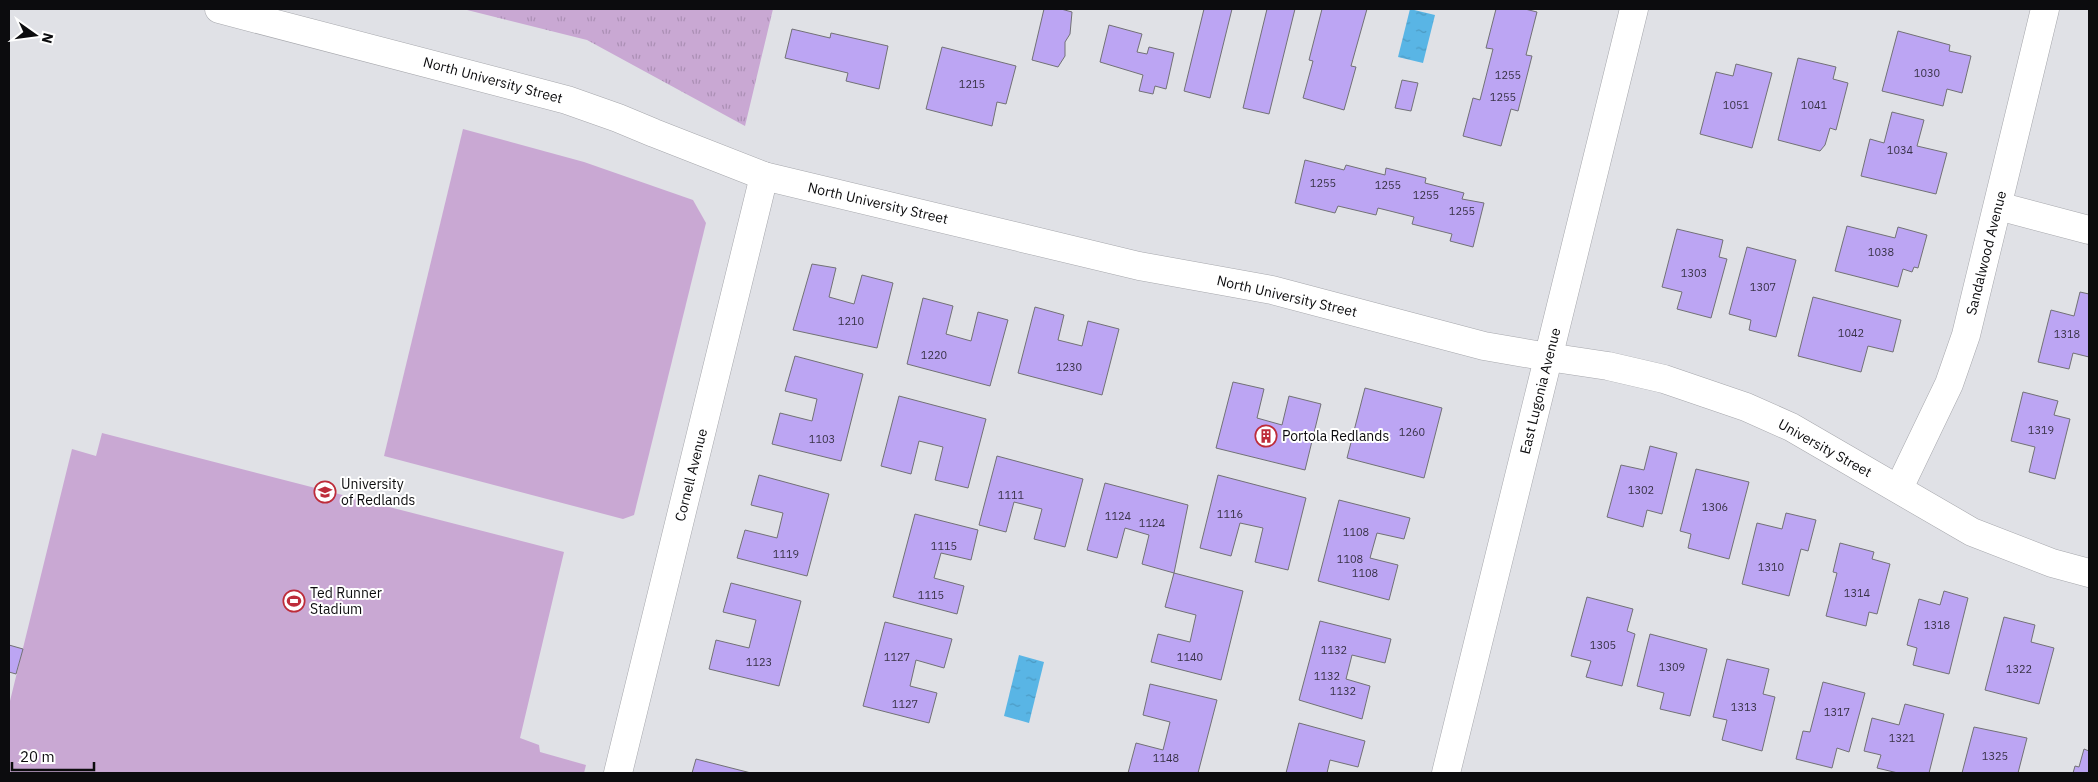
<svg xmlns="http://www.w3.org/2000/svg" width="2098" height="782" font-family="'IBM Plex Sans',sans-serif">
<defs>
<pattern id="grass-tufts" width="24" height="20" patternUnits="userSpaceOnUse" patternTransform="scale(1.25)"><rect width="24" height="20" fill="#c9a8d3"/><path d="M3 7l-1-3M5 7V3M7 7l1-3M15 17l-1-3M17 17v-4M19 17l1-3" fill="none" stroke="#ab8fb4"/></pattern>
<pattern id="water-ripples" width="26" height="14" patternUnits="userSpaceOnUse" patternTransform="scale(1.25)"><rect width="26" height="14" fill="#59b5e5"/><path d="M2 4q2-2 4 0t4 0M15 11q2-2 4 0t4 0" fill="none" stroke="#4c9ac3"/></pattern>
</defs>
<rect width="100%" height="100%" fill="#e0e1e6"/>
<path fill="url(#grass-tufts)" d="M463,9H773L745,126L587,40Z"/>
<g fill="#c9a8d3">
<path d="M463,129L584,162L693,200L706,223L634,515L623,519L384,456Z"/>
<path d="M102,433L564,552L520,738L539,745L540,752L586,765L584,773H9V705L72,449L96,456Z"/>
</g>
<g fill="url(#water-ripples)">
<path d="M1410,9L1435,15L1423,63L1398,57Z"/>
<path d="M1019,655L1044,662L1029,723L1004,716Z"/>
</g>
<g fill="#bca5f3" stroke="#727176">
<path d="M1044,9H1061L1072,12L1070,34L1065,42V56L1058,67L1032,60Z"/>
<path d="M1204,9H1232L1210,98L1184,91Z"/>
<path d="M1267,9H1295L1269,114L1243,108Z"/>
<path d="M1322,9H1367L1351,66L1356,67L1344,110L1303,98L1313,61L1309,60Z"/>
<path d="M1496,9H1525L1537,12L1526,55L1532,56L1518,111L1511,109L1501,146L1463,136L1473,98L1480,100L1493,49L1486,48Z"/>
<path d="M1109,25L1142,34L1137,52L1147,54L1149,47L1174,53L1166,89L1155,86L1153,94L1139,91L1143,75L1100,62Z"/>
<path d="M792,29L830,38L831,33L888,46L879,89L846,81L848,73L785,58Z"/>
<path d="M1898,31L1950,45L1949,51L1971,56L1962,93L1947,89L1943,106L1882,91Z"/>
<path d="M942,47L1016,66L1006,104L997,102L992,126L926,109Z"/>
<path d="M1798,58L1836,67L1833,79L1848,83L1836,130L1830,128L1825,145L1820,151L1778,140Z"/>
<path d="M1736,64L1772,73L1752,148L1700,134L1716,72L1733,76Z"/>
<path d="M1402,80L1418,83L1411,111L1395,108Z"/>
<path d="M1892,112L1924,120L1917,146L1947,153L1936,194L1861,176L1870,139L1884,143Z"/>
<path d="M1305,160L1344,170L1346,165L1385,175L1386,168L1426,178L1425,183L1464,193L1462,199L1484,203L1473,247L1450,241L1452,234L1412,224L1414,217L1378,208L1376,215L1338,206L1335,213L1295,203Z"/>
<path d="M1847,226L1895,238L1898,227L1927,235L1918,268L1914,267L1912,272L1903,269L1898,287L1835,271Z"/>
<path d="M1677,229L1723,240L1719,257L1727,259L1711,318L1677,309L1682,292L1662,287Z"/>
<path d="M1747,247L1796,260L1776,337L1749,330L1751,320L1729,314Z"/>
<path d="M812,264L836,268L829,297L854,304L862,275L893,283L877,348L793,330Z"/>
<path d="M2080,292L2089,294V357L2073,353L2069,369L2038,362L2051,310L2074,316Z"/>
<path d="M1813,297L1901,320L1893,352L1868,346L1861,372L1798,356Z"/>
<path d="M923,298L953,306L946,334L971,341L978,312L1008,320L990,386L907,364Z"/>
<path d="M1035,307L1064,315L1058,340L1082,346L1088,321L1119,329L1102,395L1018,373Z"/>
<path d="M795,356L863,374L841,461L772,444L780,413L812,421L817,399L785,391Z"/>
<path d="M1233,382L1264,389L1257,418L1282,425L1289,396L1321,404L1305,470L1216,448Z"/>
<path d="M1365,388L1442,408L1424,478L1347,458Z"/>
<path d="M2023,392L2058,401L2054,415L2070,419L2055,479L2029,472L2035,447L2011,441Z"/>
<path d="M899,396L986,419L968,488L935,480L943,447L919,441L911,474L881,466Z"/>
<path d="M1650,446L1677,453L1662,514L1647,510L1643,527L1607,517L1621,465L1644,470Z"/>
<path d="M997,456L1083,479L1065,547L1034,539L1042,509L1014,502L1006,532L979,525Z"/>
<path d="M1696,469L1749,482L1729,559L1688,548L1691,534L1680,531Z"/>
<path d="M759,475L829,494L807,576L737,558L745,530L777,538L783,513L751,505Z"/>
<path d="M1218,475L1306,498L1288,570L1255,562L1263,528L1240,523L1231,556L1200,548Z"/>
<path d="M1105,483L1188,505L1174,573L1142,564L1149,535L1125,528L1117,558L1087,550Z"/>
<path d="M1339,500L1410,518L1404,539L1377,533L1370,558L1398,565L1389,600L1318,581Z"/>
<path d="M1786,513L1816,520L1808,551L1801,549L1789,596L1742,584L1757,523L1782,529Z"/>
<path d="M915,514L978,530L971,560L941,553L934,578L964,586L957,614L893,597Z"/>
<path d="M1840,543L1874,552L1872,559L1890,564L1877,614L1869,612L1866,626L1826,616L1837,573L1833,572Z"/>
<path d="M1174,573L1243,591L1221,680L1151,662L1158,634L1190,642L1196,615L1165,607Z"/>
<path d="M731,583L801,601L779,686L709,669L716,640L749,648L756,620L723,612Z"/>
<path d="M1944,591L1968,598L1949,674L1913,665L1917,648L1907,645L1919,599L1940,605Z"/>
<path d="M1587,597L1633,609L1627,631L1635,634L1622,686L1586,677L1591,661L1571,656Z"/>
<path d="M2004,617L2035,625L2031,642L2054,648L2039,704L1985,690Z"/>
<path d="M1320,621L1391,639L1385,663L1352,655L1346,679L1370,686L1362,719L1299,700Z"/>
<path d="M885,622L952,639L944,668L916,660L910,686L937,693L929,723L863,706Z"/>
<path d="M1650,634L1707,649L1690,716L1660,709L1664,693L1637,686Z"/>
<path d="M9,645L23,649L16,674L9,672Z"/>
<path d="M1727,659L1769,669L1763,694L1775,697L1762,751L1722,740L1727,720L1713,717Z"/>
<path d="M1823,682L1865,693L1849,752L1837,748L1832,768L1796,759L1803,731L1810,732Z"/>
<path d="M1150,684L1217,700L1198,773H1128L1136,743L1163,750L1170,722L1143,715Z"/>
<path d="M1905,704L1944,714L1929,773H1898L1877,768L1881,755L1864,751L1872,718L1899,725Z"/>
<path d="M1299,723L1365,741L1358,767L1330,760L1327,773H1286Z"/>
<path d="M1974,727L2027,738L2018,773H1962Z"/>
<path d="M2084,749L2089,751V773H2073L2075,766L2079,767Z"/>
<path d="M696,759L751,773H692Z"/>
</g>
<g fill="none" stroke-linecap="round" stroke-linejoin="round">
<g stroke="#a6a7ac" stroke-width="29">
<g id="minor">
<path d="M1998,206L2089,230"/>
<path d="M1548,357L1608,366L1664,379L1746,407L1791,427L1972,532L2052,563L2089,573"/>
<path d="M1899,488L1949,384L1966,335L2045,9"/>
<path d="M618,773L764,176"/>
</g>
</g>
<g stroke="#a6a7ac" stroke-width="29">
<path id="tertiary" d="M219,9L567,100L618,118L654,133L764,176L1139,266L1272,290L1484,346L1548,357"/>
</g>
<g stroke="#a6a7ac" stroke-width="29">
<path id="secondary" d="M1446,773L1634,9"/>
</g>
<use href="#minor" stroke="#fff" stroke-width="28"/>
<use href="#tertiary" stroke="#fff" stroke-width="28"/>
<use href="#secondary" stroke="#fff" stroke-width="28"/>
</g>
<defs>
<g id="building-ring" transform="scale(1.125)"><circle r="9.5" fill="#fff" stroke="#bd2c3a" stroke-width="1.5"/><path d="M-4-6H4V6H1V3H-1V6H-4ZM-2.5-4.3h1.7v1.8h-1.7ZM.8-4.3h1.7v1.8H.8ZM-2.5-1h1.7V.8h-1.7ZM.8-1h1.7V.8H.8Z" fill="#bd2c3a"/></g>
<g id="university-ring" transform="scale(1.125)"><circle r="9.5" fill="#fff" stroke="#bd2c3a" stroke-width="1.5"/><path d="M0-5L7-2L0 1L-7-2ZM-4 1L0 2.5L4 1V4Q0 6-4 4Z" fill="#bd2c3a"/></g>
<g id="stadium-ring" transform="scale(1.125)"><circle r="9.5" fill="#fff" stroke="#bd2c3a" stroke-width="1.5"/><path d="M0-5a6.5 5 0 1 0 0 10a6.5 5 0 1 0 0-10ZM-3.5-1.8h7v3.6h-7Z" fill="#bd2c3a"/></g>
</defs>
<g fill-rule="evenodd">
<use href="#building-ring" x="1266" y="436"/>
<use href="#university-ring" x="325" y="492"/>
<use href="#stadium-ring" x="294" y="601"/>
</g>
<g text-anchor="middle" stroke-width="4" stroke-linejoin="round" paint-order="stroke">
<g font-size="11" fill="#383247">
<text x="1927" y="77">1030</text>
<text x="1508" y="79">1255</text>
<text x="972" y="88">1215</text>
<text x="1503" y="101">1255</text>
<text x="1736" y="109">1051</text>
<text x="1814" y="109">1041</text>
<text x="1900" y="154">1034</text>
<text x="1323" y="187">1255</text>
<text x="1388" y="189">1255</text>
<text x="1426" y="199">1255</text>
<text x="1462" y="215">1255</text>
<text x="1881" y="256">1038</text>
<text x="1694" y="277">1303</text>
<text x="1763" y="291">1307</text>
<text x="851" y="325">1210</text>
<text x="1851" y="337">1042</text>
<text x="2067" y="338">1318</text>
<text x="934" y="359">1220</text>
<text x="1069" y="371">1230</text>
<text x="2041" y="434">1319</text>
<text x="1412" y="436">1260</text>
<text x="822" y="443">1103</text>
<text x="1641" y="494">1302</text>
<text x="1011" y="499">1111</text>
<text x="1715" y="511">1306</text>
<text x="1230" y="518">1116</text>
<text x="1118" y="520">1124</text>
<text x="1152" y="527">1124</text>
<text x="1356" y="536">1108</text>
<text x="944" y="550">1115</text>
<text x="786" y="558">1119</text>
<text x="1350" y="563">1108</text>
<text x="1771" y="571">1310</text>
<text x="1365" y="577">1108</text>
<text x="1857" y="597">1314</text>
<text x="931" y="599">1115</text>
<text x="1937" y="629">1318</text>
<text x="1603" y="649">1305</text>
<text x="1334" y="654">1132</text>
<text x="897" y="661">1127</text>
<text x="1190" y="661">1140</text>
<text x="759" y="666">1123</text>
<text x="1672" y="671">1309</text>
<text x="2019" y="673">1322</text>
<text x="1327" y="680">1132</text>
<text x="1343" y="695">1132</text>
<text x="905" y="708">1127</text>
<text x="1744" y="711">1313</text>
<text x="1837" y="716">1317</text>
<text x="1902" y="742">1321</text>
<text x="1995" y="760">1325</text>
<text x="1166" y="762">1148</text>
</g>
<g font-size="14" fill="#0c0c0e" stroke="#fff">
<text transform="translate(493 80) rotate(15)" y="5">North University Street</text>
<text transform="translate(878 203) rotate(13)" y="5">North University Street</text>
<text transform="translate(1986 253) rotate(-76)" y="5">Sandalwood Avenue</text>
<text transform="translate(1287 296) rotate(13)" y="5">North University Street</text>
<text transform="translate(1540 391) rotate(-76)" y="5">East Lugonia Avenue</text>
<text transform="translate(1825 448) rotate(29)" y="5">University Street</text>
<text transform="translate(691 475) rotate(-76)" y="5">Cornell Avenue</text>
</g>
<g font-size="14" fill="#0c0c0e" stroke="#fff" text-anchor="start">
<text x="1282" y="441">Portola Redlands</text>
<text x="341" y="489">University<tspan x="341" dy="16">of Redlands</tspan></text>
<text x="310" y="598">Ted Runner<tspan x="310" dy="16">Stadium</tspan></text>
</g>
</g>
<rect width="2098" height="782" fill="none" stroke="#0c0c0e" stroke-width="20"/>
<g transform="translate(35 35) rotate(104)" stroke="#ffffff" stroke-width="4" paint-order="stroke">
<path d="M0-4L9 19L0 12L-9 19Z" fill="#0c0c0e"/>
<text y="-8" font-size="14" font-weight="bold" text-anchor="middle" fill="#0c0c0e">N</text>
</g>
<path d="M12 762v8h82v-8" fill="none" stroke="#0c0c0e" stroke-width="2.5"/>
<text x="20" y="762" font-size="15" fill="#0c0c0e" stroke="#ffffff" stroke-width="4" paint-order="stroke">20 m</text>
</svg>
